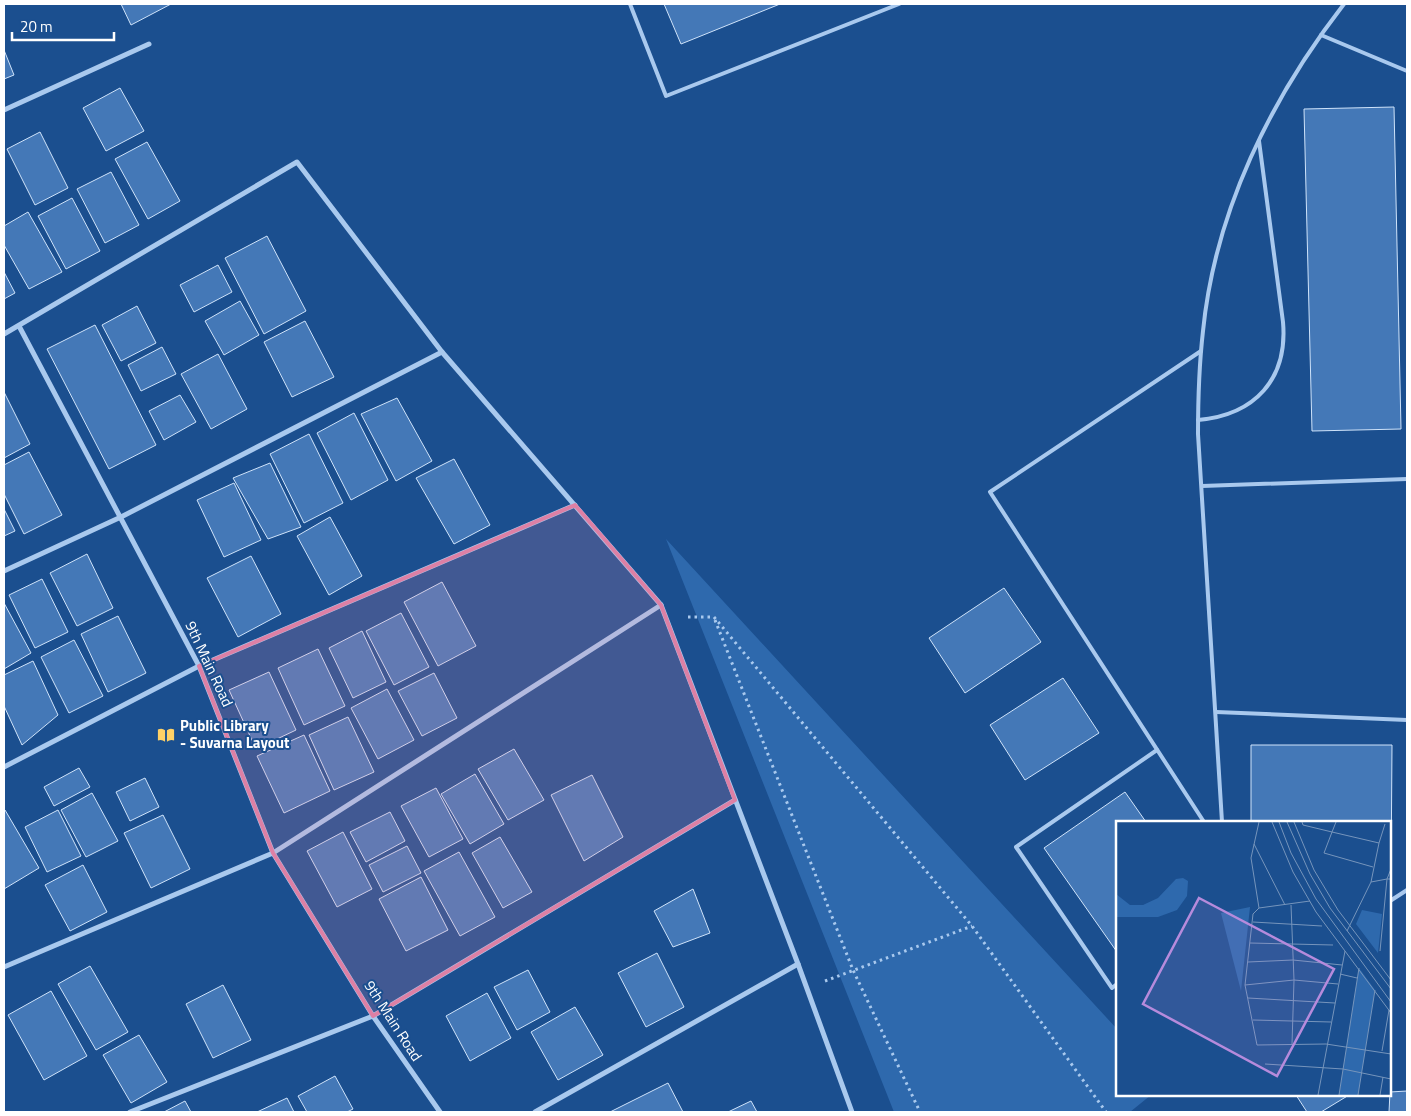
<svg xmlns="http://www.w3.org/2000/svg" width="1411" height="1116" font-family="'Titillium Web',sans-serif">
<rect width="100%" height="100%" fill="#1b4f8f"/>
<path fill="#2e69ad" d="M666,539L1117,1029V1095H1151L1130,1112H894Z"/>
<g fill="#4478b7" stroke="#cfe3fa">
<path d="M121,4H171L131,25Z"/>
<path d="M664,4H780L681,44Z"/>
<path d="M4,50L14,75L4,79Z"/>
<path d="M120,88L144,131L106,151L83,108Z"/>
<path d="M1394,107L1401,429L1312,431L1304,109Z"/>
<path d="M40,132L68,188L35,205L7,149Z"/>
<path d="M147,142L180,201L148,219L115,159Z"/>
<path d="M111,172L139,225L105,243L77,189Z"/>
<path d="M72,198L100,251L66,269L38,216Z"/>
<path d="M28,212L62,272L29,289L4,245V226Z"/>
<path d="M267,236L306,311L264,334L225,258Z"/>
<path d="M218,265L232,292L194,312L180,285Z"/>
<path d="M4,272L15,293L4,299Z"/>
<path d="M240,301L259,335L224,355L205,321Z"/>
<path d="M137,306L156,343L121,361L102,325Z"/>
<path d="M305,321L334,377L292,397L264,342Z"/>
<path d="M95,325L156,445L109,469L47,349Z"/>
<path d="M162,347L176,374L141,391L128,365Z"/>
<path d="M218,354L247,409L211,429L181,374Z"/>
<path d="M4,392L30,444L4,458Z"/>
<path d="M180,395L196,422L164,440L149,411Z"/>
<path d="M397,398L432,461L396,481L361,414Z"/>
<path d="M354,413L388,480L351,500L317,433Z"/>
<path d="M309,434L343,503L304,523L270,454Z"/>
<path d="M29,452L62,515L24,534L4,494V465Z"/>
<path d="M454,459L490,525L454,544L416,478Z"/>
<path d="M270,463L301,527L268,539L233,478Z"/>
<path d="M234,483L261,540L224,557L197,500Z"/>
<path d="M4,509L15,531L4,536Z"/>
<path d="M330,517L362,576L329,595L297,536Z"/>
<path d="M87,554L113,608L77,626L50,573Z"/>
<path d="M251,556L281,614L238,637L207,578Z"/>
<path d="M42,579L68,632L35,648L9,595Z"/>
<path d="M442,582L476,646L438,666L404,602Z"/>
<path d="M1004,588L1041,642L965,693L929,638Z"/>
<path d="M4,603L31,653L4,669Z"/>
<path d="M401,613L429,667L394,685L366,631Z"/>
<path d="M118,616L146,673L108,692L81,634Z"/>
<path d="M362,631L386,682L353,698L329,648Z"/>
<path d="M74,640L103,696L69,713L41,657Z"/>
<path d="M318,649L345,706L304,725L278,668Z"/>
<path d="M33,661L58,715L22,745L4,706V675Z"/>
<path d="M269,672L296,730L256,749L229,690Z"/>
<path d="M434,673L457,718L422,736L398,691Z"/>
<path d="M1063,678L1099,733L1025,780L990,725Z"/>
<path d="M387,689L414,740L378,759L351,708Z"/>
<path d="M348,717L374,772L334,790L309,735Z"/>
<path d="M304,735L330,791L284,813L257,756Z"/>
<path d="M1251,745H1392L1391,881H1390V822H1251Z"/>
<path d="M514,749L544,800L508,820L478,769Z"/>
<path d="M79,768L90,787L54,806L44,787Z"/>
<path d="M475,774L504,824L470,844L441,794Z"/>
<path d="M592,775L623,837L584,861L551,795Z"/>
<path d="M145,778L159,807L130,821L116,792Z"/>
<path d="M436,788L463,839L429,857L401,806Z"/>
<path d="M1125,792L1146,822H1117V952L1044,848Z"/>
<path d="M92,793L118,841L86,857L61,810Z"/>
<path d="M5,810L39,868L4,889V811Z"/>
<path d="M58,810L81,856L47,872L25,827Z"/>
<path d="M390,812L405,841L366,862L350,832Z"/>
<path d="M163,815L190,869L151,888L124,833Z"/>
<path d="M343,832L372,889L337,907L307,851Z"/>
<path d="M500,837L532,892L503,908L472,853Z"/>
<path d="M407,846L421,873L383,892L369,865Z"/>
<path d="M459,852L495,917L460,936L424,871Z"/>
<path d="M83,865L107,912L70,931L45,885Z"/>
<path d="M421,877L448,930L406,951L379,899Z"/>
<path d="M693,889L710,933L673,947L654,911Z"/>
<path d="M657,953L684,1007L646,1027L618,973Z"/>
<path d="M90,966L128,1032L96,1050L58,984Z"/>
<path d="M528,970L550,1012L517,1030L494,987Z"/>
<path d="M223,985L251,1040L213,1058L186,1004Z"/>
<path d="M51,991L87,1056L44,1080L8,1015Z"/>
<path d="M487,993L511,1038L470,1061L446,1016Z"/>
<path d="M575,1007L603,1055L558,1080L531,1032Z"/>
<path d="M139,1035L167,1082L131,1103L103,1055Z"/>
<path d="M335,1076L353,1109L347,1112H307L298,1096Z"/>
<path d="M668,1083L683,1112H610Z"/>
<path d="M1407,1091V1112H1389L1390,1092Z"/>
<path d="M1296,1095H1349L1321,1112H1307Z"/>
<path d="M287,1098L294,1112H257Z"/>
<path d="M185,1101L191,1112H164Z"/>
<path d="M751,1101L757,1112H728Z"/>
</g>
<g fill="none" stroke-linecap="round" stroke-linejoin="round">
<g stroke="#a9c9ee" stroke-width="3" stroke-dasharray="2.5 4" stroke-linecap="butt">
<path d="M688,617H714L972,926L1106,1112"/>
<path d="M715,620L853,970L920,1112"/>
<path d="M825,981L972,926"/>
</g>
<g stroke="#a9c9ee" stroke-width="4">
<path d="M630,4L666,96L899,4"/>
<path d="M1321,35L1407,71"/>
<path d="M1201,351L990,492L1204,822"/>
<path d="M1198,420C1255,415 1288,379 1283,322L1259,141"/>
<path d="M1202,486L1407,479"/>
<path d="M1216,712L1407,720"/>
<path d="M1222,822L1198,434C1198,400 1199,366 1203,331C1215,211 1271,98 1344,4"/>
<path d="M1390,901L1407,890"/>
<path d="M1117,984L1112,988L1016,847L1157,750"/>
</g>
<g stroke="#a9c9ee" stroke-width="5">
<path d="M4,110L149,44"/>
<path d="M19,326L199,666L273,853L373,1016L440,1112"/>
<path d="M4,334L297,162L442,352L661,605L798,964L852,1112"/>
<path d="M4,571L121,517L442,352"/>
<path d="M4,767L199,666L575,505"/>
<path d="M4,967L273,853L661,605"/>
<path d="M130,1112L373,1016L735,800"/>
<path d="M535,1112L798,964"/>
</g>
</g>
<path fill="#dd80a5" fill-opacity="0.2" stroke="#dd80a5" stroke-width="4" stroke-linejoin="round" d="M575,505L661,605L735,800L373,1016L273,853L199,666Z"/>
<defs>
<g id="library-bare" transform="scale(1.35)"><path d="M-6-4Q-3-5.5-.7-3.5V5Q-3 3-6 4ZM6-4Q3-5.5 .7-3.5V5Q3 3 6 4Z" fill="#ffd166" stroke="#1b4f8f" stroke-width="2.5" paint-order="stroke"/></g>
</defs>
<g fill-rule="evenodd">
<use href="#library-bare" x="166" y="735"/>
</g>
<g text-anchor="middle" stroke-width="4" stroke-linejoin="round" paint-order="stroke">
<g font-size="15" fill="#fff" stroke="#1b4f8f">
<text transform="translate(209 664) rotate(65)" y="5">9th Main Road</text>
<text transform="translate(393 1021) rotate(57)" y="5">9th Main Road</text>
</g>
<g font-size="15" font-weight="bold" fill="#fff" stroke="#1b4f8f" text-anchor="start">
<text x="180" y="731">Public Library<tspan x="180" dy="17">- Suvarna Layout</tspan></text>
</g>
</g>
<g transform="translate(1116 821)">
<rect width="275" height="275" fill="#1b4f8f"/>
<path d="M67,57L72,60L71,75L61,89L42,96H0V73L14,84H27L42,77L60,58ZM134,86L125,170L105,92ZM246,89L266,93L262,132L240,103ZM243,147L259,169L242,274H223Z" fill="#2e69ad"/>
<path fill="none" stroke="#7695bc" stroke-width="1" d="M156,1L177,51L200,91L275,192M163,1L175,32L200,78L275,181M171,1L194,53L214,87L275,168M178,1L198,49L222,89L275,159M186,1L187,4L216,11L220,1M263,22L269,3M138,23L169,84M255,61L263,22L216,11L208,32L257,46M194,80L143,87L137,93L129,164L141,224L210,223L275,233M175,84L178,159L176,223M143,87L135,37L143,1M137,101L206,105M231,110L255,61L271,58L275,48M134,122L217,124M264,130L271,58H275M132,141L177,139L226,144M224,153L241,157M129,164L178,159L222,163M132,177L219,182M137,199L215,201M266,230L273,189M149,243L227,248L275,258M202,274L229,130M223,274L243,147M242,274L259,169M264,274L267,256"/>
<path fill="#b68bdc" fill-opacity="0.15" stroke="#b68bdc" stroke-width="2.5" d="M83,77L218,148L161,255L27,183Z"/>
<rect width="275" height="275" fill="none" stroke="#fff" stroke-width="2.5"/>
</g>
<rect width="1411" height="1116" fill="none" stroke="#ffffff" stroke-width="10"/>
<path d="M12 32v8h102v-8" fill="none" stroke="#ffffff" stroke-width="2.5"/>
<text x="20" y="32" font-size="15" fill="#ffffff" stroke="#1b4f8f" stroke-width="4" paint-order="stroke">20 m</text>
</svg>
